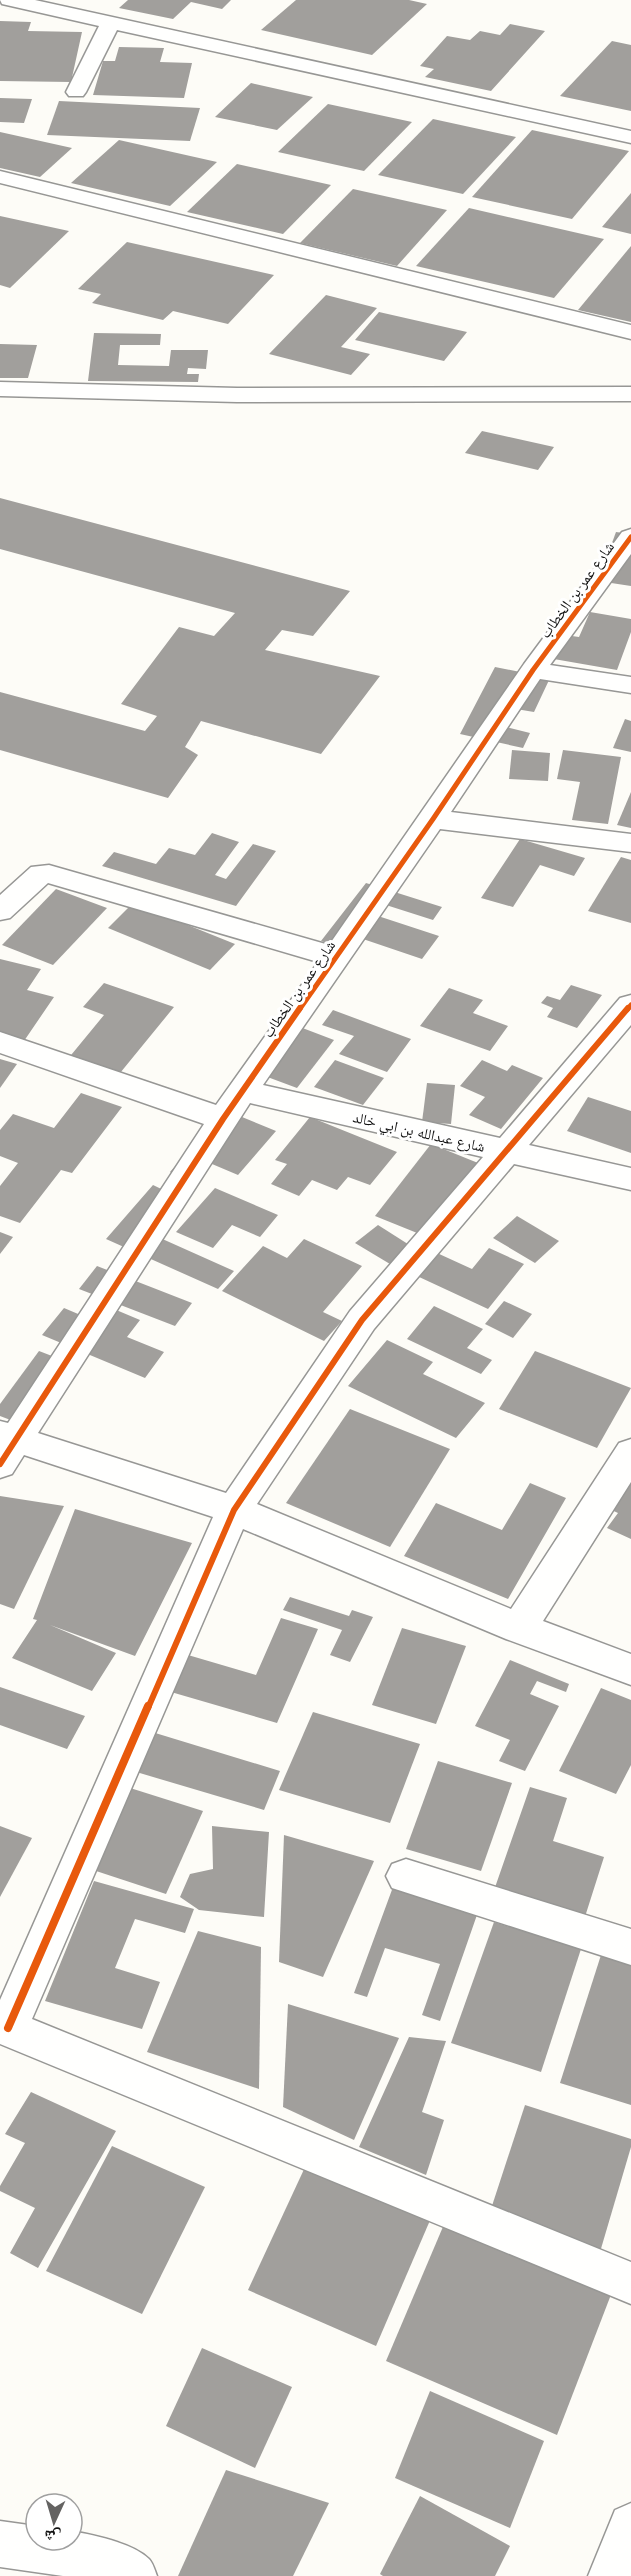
<svg xmlns="http://www.w3.org/2000/svg" width="631" height="2576" font-family="Lora,'Noto Naskh Arabic',serif">
<rect width="100%" height="100%" fill="#fdfcf7"/>
<g fill="#a19f9c">
<path d="M128,0H231L222,9L191,2L173,19L119,8Z"/>
<path d="M296,0H409L427,4L372,55L261,30Z"/>
<path d="M0,21L31,22L28,31L82,32L71,82L0,81Z"/>
<path d="M510,24L545,31L491,91L425,77L434,69L420,66L447,36L470,40L480,31L500,35Z"/>
<path d="M612,41L631,45V111L560,96Z"/>
<path d="M119,47L164,48L160,62L192,63L184,98L93,95L103,61H115Z"/>
<path d="M251,83L313,97L277,130L215,117Z"/>
<path d="M0,98L32,99L24,123L0,122Z"/>
<path d="M59,101L200,108L190,141L47,135Z"/>
<path d="M328,104L412,122L364,171L278,152Z"/>
<path d="M433,119L516,137L463,194L378,175Z"/>
<path d="M532,130L629,151L572,219L472,197Z"/>
<path d="M0,132L72,148L40,177L0,168Z"/>
<path d="M119,140L217,162L170,206L71,183Z"/>
<path d="M237,164L331,185L283,234L187,212Z"/>
<path d="M353,189L447,210L397,266L300,243Z"/>
<path d="M631,193V234L602,227Z"/>
<path d="M469,208L604,239L554,298L416,266Z"/>
<path d="M0,216L69,231L10,288L0,285Z"/>
<path d="M127,242L274,275L228,324L173,311L163,320L92,303L101,294L78,289Z"/>
<path d="M631,246V322L578,310Z"/>
<path d="M326,295L377,308L341,347L370,354L351,375L269,354Z"/>
<path d="M379,312L467,332L444,361L355,340Z"/>
<path d="M94,333L161,334L160,345H120L118,365L169,366L171,350H208L206,369L188,368L187,374H199L198,382L88,381Z"/>
<path d="M0,344L37,345L28,378H0Z"/>
<path d="M482,431L554,447L538,470L465,453Z"/>
<path d="M0,498L350,591L313,636L282,630L265,650L380,676L321,754L201,721L185,747L198,755L168,798L0,750V692L145,731L157,716L121,704L179,627L214,636L235,613L0,549Z"/>
<path d="M616,532L631,534V586L598,581Z"/>
<path d="M590,612L631,619V632L617,670L548,658L558,634L579,637Z"/>
<path d="M495,667L550,678L534,712L516,709L506,727L530,733L523,748L460,734Z"/>
<path d="M625,719L631,721V752L613,748Z"/>
<path d="M512,750L550,753L548,781L509,779Z"/>
<path d="M563,750L621,757L608,824L572,820L580,782L557,779Z"/>
<path d="M631,792V828L617,825Z"/>
<path d="M212,833L239,842L215,875L226,879L253,844L276,851L236,906L102,866L114,852L156,864L169,848L195,855Z"/>
<path d="M520,839L585,858L574,876L540,865L513,907L481,898Z"/>
<path d="M621,857L631,860V923L588,911Z"/>
<path d="M366,883L442,907L433,920L386,905L378,916L439,936L422,959L360,938L350,951L321,941Z"/>
<path d="M56,889L107,908L53,965L2,945Z"/>
<path d="M133,903L235,944L210,970L108,928Z"/>
<path d="M0,959L41,969L27,990L54,997L24,1041L0,1034Z"/>
<path d="M104,983L174,1007L116,1078L67,1060L104,1015L83,1007Z"/>
<path d="M571,985L602,995L577,1028L547,1017L553,1008L541,1003L547,996L560,1000Z"/>
<path d="M449,988L483,1000L473,1013L508,1026L490,1051L420,1026Z"/>
<path d="M333,1010L411,1039L387,1072L339,1054L354,1036L322,1025Z"/>
<path d="M292,1024L334,1040L297,1088L254,1072Z"/>
<path d="M0,1059L17,1064L0,1088Z"/>
<path d="M335,1060L384,1078L363,1105L314,1087Z"/>
<path d="M482,1060L507,1071L512,1065L543,1078L501,1129L469,1115L485,1097L460,1086Z"/>
<path d="M427,1083L455,1085L451,1124L422,1122Z"/>
<path d="M81,1093L122,1107L72,1173L61,1170L20,1223L0,1216V1186L18,1163L0,1156V1130L13,1114L54,1128Z"/>
<path d="M588,1097L631,1111V1153L567,1131Z"/>
<path d="M225,1110L276,1131L238,1175L212,1164L194,1184L170,1172Z"/>
<path d="M310,1117L397,1152L370,1185L348,1177L337,1190L312,1180L299,1196L271,1184L287,1164L275,1160Z"/>
<path d="M431,1144L483,1165L427,1237L375,1216Z"/>
<path d="M153,1185L180,1198L149,1233L234,1271L218,1289L106,1239Z"/>
<path d="M215,1188L278,1215L260,1237L232,1225L213,1248L176,1232Z"/>
<path d="M517,1216L559,1241L535,1263L493,1238Z"/>
<path d="M378,1225L411,1246L390,1264L355,1243Z"/>
<path d="M0,1232L13,1237L0,1254Z"/>
<path d="M304,1239L362,1266L323,1312L342,1321L324,1341L222,1291L263,1246L287,1258Z"/>
<path d="M489,1248L524,1264L488,1309L417,1276L437,1253L472,1269Z"/>
<path d="M97,1266L192,1303L175,1326L79,1289Z"/>
<path d="M504,1301L532,1314L513,1338L485,1324Z"/>
<path d="M102,1304L140,1320L127,1337L164,1352L145,1378L42,1335L64,1308L90,1319Z"/>
<path d="M434,1306L483,1329L467,1348L492,1360L481,1374L407,1339Z"/>
<path d="M387,1340L433,1362L423,1374L485,1403L456,1438L348,1386Z"/>
<path d="M39,1351L65,1361L34,1429L0,1416V1404Z"/>
<path d="M535,1351L631,1388L597,1448L499,1409Z"/>
<path d="M350,1409L450,1449L390,1547L286,1503Z"/>
<path d="M623,1481L631,1485V1539L607,1528L618,1513L605,1507Z"/>
<path d="M530,1483L566,1498L508,1599L404,1556L436,1503L502,1530Z"/>
<path d="M0,1496L64,1506L14,1609L0,1604Z"/>
<path d="M75,1509L192,1543L135,1656L50,1625L116,1653L92,1691L12,1658L37,1620L33,1619Z"/>
<path d="M290,1597L349,1616L352,1610L373,1617L350,1662L330,1655L342,1630L283,1610Z"/>
<path d="M281,1618L318,1629L277,1723L171,1692L188,1655L256,1675Z"/>
<path d="M402,1628L466,1646L436,1724L372,1705Z"/>
<path d="M510,1660L569,1684L566,1692L537,1681L530,1694L559,1706L525,1771L499,1761L510,1740L475,1726Z"/>
<path d="M0,1687L85,1716L67,1749L0,1725Z"/>
<path d="M601,1688L631,1700V1765L616,1794L559,1771Z"/>
<path d="M313,1712L420,1744L390,1823L279,1790Z"/>
<path d="M152,1732L280,1771L264,1810L133,1771Z"/>
<path d="M438,1761L512,1783L481,1871L406,1849Z"/>
<path d="M127,1787L203,1811L166,1894L90,1869Z"/>
<path d="M530,1787L567,1798L553,1841L604,1857L583,1923L492,1896Z"/>
<path d="M0,1826L32,1838L0,1897Z"/>
<path d="M212,1826L269,1832L264,1917L199,1910L180,1897L190,1874L213,1869Z"/>
<path d="M284,1835L374,1861L323,1977L279,1962Z"/>
<path d="M94,1881L194,1909L185,1933L135,1919L115,1968L160,1982L142,2029L45,2001Z"/>
<path d="M393,1887L478,1912L440,2021L422,2015L440,1964L385,1948L367,1997L354,1993Z"/>
<path d="M494,1922L581,1949L541,2072L451,2043Z"/>
<path d="M198,1931L261,1947L259,2089L147,2052Z"/>
<path d="M601,1955L631,1964V2105L560,2083Z"/>
<path d="M288,2004L399,2038L354,2140L283,2107Z"/>
<path d="M409,2037L446,2041L422,2112L444,2120L426,2175L359,2147Z"/>
<path d="M31,2092L116,2131L38,2268L10,2253L35,2208L0,2191V2186L25,2143L5,2134Z"/>
<path d="M525,2105L631,2139V2147L600,2252L489,2215Z"/>
<path d="M112,2146L205,2187L142,2314L46,2271Z"/>
<path d="M306,2165L431,2218L376,2346L248,2290Z"/>
<path d="M445,2222L612,2292L557,2435L386,2361Z"/>
<path d="M202,2348L292,2387L255,2468L166,2426Z"/>
<path d="M430,2391L544,2441L510,2528L395,2478Z"/>
<path d="M226,2470L329,2503L293,2576H178Z"/>
<path d="M420,2496L510,2546L495,2576H383L380,2574Z"/>
</g>
<g fill="none" stroke-linecap="round" stroke-linejoin="round">
<g stroke="#979795" stroke-width="3">
<g id="street">
<path d="M0,0H35L631,131V143L117,30L86,92L83,96H69L66,92L99,26L2,4Z"/>
<path d="M0,171L631,325V339L0,183Z"/>
<path d="M0,382L237,388L631,387V401L237,402L0,396Z"/>
<path d="M631,529V554L550,665L631,677V693L540,679L451,812L631,834V852L440,829L263,1085L500,1138L620,998L631,995V1025L529,1145L631,1168V1190L514,1164L374,1329L257,1504L511,1609L619,1443L631,1439V1482L543,1621L631,1654V1685L506,1639L243,1529L32,2019L631,2262V2304L0,2044V2000L213,1517L24,1455L12,1474L0,1478V1421L8,1423L204,1124L0,1053V1032L216,1105L318,962L48,883L10,918L0,920V895L31,867L49,865L329,945L524,664L622,532ZM250,1103L483,1157L350,1311L226,1493L38,1433Z"/>
<path d="M406,1859L631,1929V1965L392,1888L386,1876L392,1864Z"/>
<path d="M631,2503V2576H588L615,2510Z"/>
<path d="M0,2521L36,2526V2540H72V2531C93,2535 133,2543 149,2559C153,2563 155,2571 157,2576H63L0,2567Z"/>
</g>
</g>
<use href="#street" fill="#fffffe" fill-rule="evenodd"/>
<g stroke="#fff" stroke-width="8">
<g id="cycleway-far2">
<path d="M299,1010L433,819L533,670L631,537"/>
<path d="M627,1010L631,1005"/>
</g>
</g>
<g stroke="#fff" stroke-width="10">
<g id="cycleway-far1">
<path d="M0,1464L223,1119L300,1008"/>
<path d="M148,1708L234,1510L362,1320L628,1008"/>
</g>
</g>
<g stroke="#fff" stroke-width="11">
<path id="cycleway" d="M8,2028L148,1706"/>
</g>
<use href="#cycleway-far2" stroke="#e8590c" stroke-width="5"/>
<use href="#cycleway-far1" stroke="#e8590c" stroke-width="6"/>
<use href="#cycleway" stroke="#e8590c" stroke-width="8"/>
</g>
<g text-anchor="middle" stroke-width="6" stroke-linejoin="round" paint-order="stroke">
<g font-size="15" fill="#111" stroke="#fff">
<text transform="translate(577 590) rotate(-54)" y="5">شارع عمر بن الخطاب</text>
<text transform="translate(299 989) rotate(-55)" y="5">شارع عمر بن الخطاب</text>
<text transform="translate(419 1132) rotate(13)" y="5">شارع عبدالله بن ابي خالد</text>
</g>
</g>
<g transform="translate(54 2522) rotate(184)"><circle r="28" fill="#ffffff" stroke="#a0a0a0" stroke-width="1.5"/>
<path d="M0-4.5L10 22L0 15L-10 22Z" fill="#646362"/>
<text y="-9" font-size="16" font-weight="bold" text-anchor="middle" fill="#111111">ش</text>
</g>
</svg>
